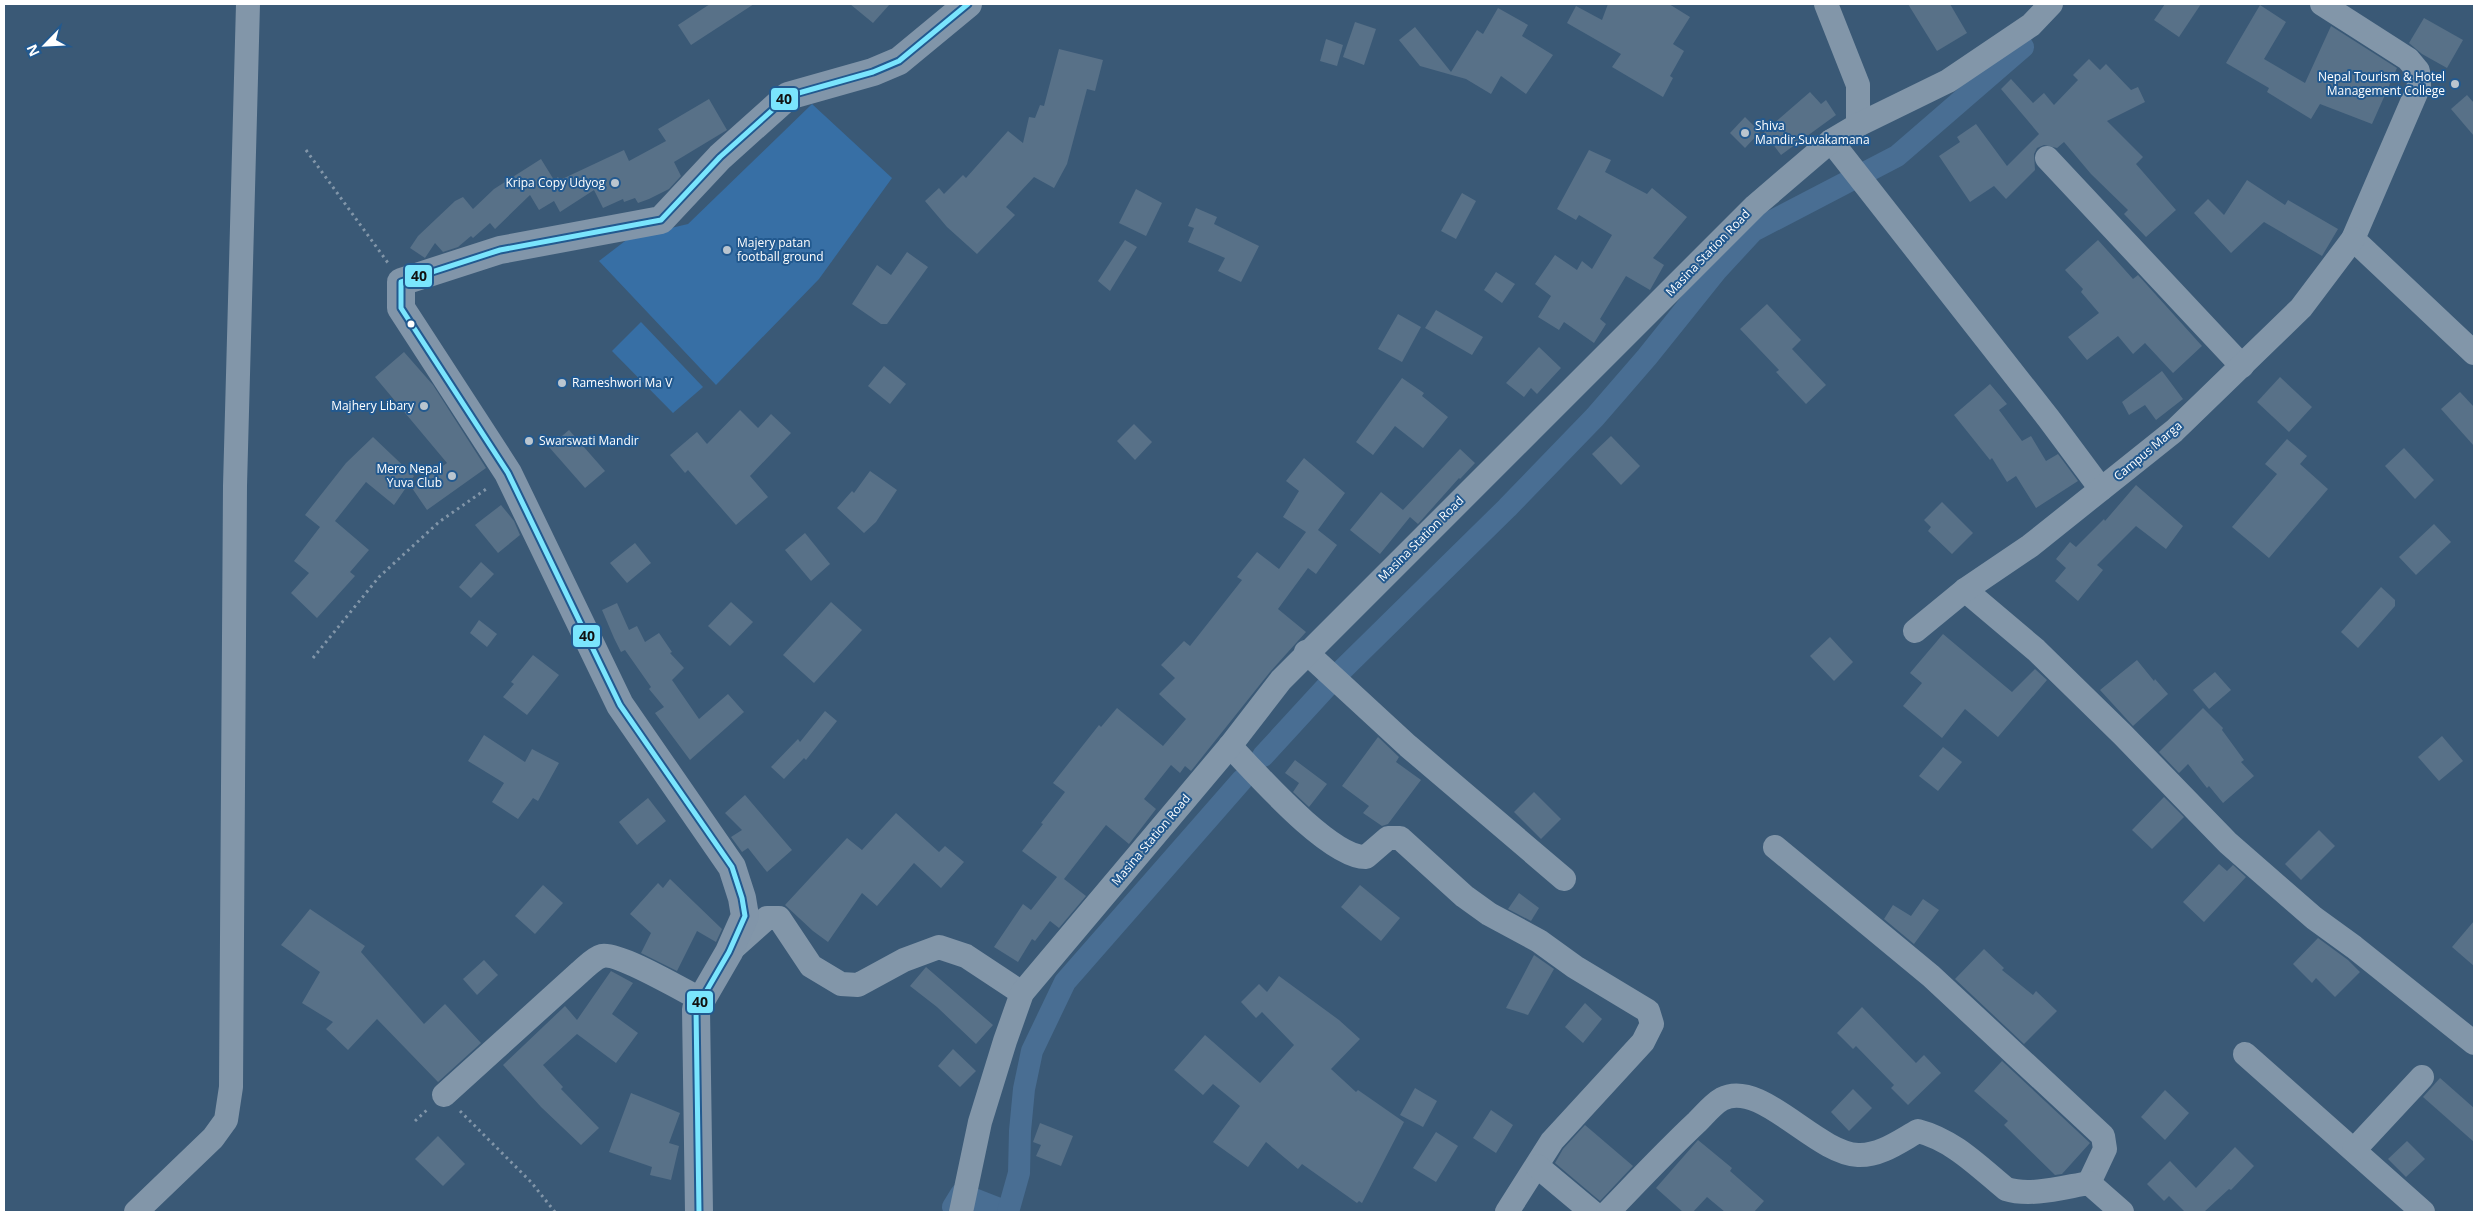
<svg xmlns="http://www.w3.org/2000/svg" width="2478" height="1216" font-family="'Open Sans',sans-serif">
<rect width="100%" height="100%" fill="#3a5976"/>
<g fill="#376fa5">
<path d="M812,104L892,178L819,279L716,385L599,261L629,238L688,224Z"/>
<path d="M641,322L703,387L673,413L612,351Z"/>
</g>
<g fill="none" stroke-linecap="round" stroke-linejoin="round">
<g stroke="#496e93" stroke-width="22">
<path d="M1339,673L1507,508L1595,417L1647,357L1716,271L1753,231L1897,156L2023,47"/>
<path d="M1263,756L1330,683"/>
<path d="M953,1207L961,1194L1007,1212"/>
<path d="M1008,1212L1019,1173L1020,1131L1024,1089L1032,1051L1065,982L1242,780"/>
</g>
</g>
<g fill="#587188">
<path d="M710,4H754L691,45L678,25Z"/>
<path d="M850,4H890L873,23Z"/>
<path d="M1608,4H1669L1690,17L1673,44L1684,51L1670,76L1673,78L1663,97L1612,67L1621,54L1567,23L1576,6L1602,20Z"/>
<path d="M1908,4H1950L1967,33L1937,51Z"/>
<path d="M2165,4H2201L2179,37L2154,20Z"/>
<path d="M2260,5L2286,22L2264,59L2305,83L2331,26L2397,68L2372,124L2320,104L2311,119L2267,92L2269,88L2226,63Z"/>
<path d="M1498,8L1528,25L1522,36L1553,55L1526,94L1501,76L1491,94L1466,79L1420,66L1399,40L1415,27L1451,72L1477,30L1483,34Z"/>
<path d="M2424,18L2463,40L2447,68L2422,54L2409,43Z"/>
<path d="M1355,22L1376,29L1364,65L1343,57Z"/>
<path d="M1326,39L1343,45L1337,66L1320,61Z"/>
<path d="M1059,49L1103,60L1095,91L1087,89L1067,164L1054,188L1034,177L1006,207L1015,215L977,254L947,227L925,201L939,188L944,194L963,175L966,178L1008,131L1023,143L1029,117L1035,118L1040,105L1044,106Z"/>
<path d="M2089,59L2100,70L2106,64L2131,90L2138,87L2145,102L2107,121L2143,157L2136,164L2176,210L2146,237L2124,214L2128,210L2091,174L2064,142L2057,148L2044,145L2037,148L2034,154L2035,170L2006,199L1994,186L1970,202L1939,156L1960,142L1957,137L1976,124L2007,166L2039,134L2001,89L2011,79L2033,103L2044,93L2054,105L2078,80L2073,75Z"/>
<path d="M1810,92L1821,104L1826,100L1836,115L1781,155L1764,132Z"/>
<path d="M2467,95L2474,103V136L2451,109Z"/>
<path d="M709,99L727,130L674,162L681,176L669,189L649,199L638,203L635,198L624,202L623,199L603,208L594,190L560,212L554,201L539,210L530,195L495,229L490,223L473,238L471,236L458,247L443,252L435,243L425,258L410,248L418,236L455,201L463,197L473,209L494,189L541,159L554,180L558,177L560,180L624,150L629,161L666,141L658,129Z"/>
<path d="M1745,117L1760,132L1745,148L1730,133Z"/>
<path d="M1589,150L1611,160L1605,172L1647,194L1652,188L1687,217L1653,258L1664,265L1650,290L1626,276L1600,319L1606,324L1594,343L1564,322L1559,330L1538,317L1551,296L1535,284L1555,255L1577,270L1582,261L1592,269L1612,235L1579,215L1576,220L1557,209Z"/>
<path d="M2247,180L2285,205L2288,200L2338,229L2322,256L2264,222L2231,253L2194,213L2208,199L2224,215Z"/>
<path d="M1136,189L1162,203L1146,236L1119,223Z"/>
<path d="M1462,193L1476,201L1456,239L1441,231Z"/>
<path d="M1196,208L1217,217L1214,224L1259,246L1241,282L1218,271L1225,258L1188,242L1194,228L1188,226Z"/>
<path d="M1125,240L1137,247L1110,291L1098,281Z"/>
<path d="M2098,240L2133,279L2138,275L2202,346L2173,373L2145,343L2133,354L2118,336L2087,360L2068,337L2099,313L2081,292L2083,289L2065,270Z"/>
<path d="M907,252L928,267L887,324H881L852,304L877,265L891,275Z"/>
<path d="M1496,272L1515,284L1502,303L1484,290Z"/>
<path d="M1767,304L1801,340L1792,349L1826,385L1806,404L1776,372L1779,370L1740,329Z"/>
<path d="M1436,310L1483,337L1472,355L1425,328Z"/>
<path d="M1398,314L1421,327L1402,362L1378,349Z"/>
<path d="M1539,347L1561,368L1537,394L1531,388L1524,397L1506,383Z"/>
<path d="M404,352L433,385L486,468L427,510L412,488L447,463L375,377Z"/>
<path d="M884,366L906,384L890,404L868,386Z"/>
<path d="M2162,371L2183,399L2156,420L2145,405L2129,415L2122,402Z"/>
<path d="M2280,377L2312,407L2289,432L2257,402Z"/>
<path d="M1402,378L1424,393L1422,396L1448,417L1423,448L1395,426L1373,455L1356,442Z"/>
<path d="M1990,384L2007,404L1999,410L2022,441L2031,436L2046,461L2058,454L2078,481L2036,508L2016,476L2007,482L1992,458L1990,460L1954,415Z"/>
<path d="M2460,392L2474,407V446L2441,409Z"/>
<path d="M740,410L758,428L771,414L791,433L750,476L768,497L736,525L688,470L685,473L670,455L697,432L707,444Z"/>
<path d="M1134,424L1152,442L1135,460L1117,441Z"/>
<path d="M569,430L605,471L585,488L549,447Z"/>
<path d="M1611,436L1640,466L1621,485L1592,454Z"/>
<path d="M373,437L414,476L394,505L366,482L335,521L369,550L350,572L355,576L317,618L291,593L309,573L294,561L320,527L305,515L346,463Z"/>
<path d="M2287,439L2307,456L2300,464L2328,489L2269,558L2232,527L2277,474L2265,464Z"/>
<path d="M2404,448L2434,480L2415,499L2385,466Z"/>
<path d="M1460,449L1475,463L1460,479L1459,478L1418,524L1410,517L1380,554L1350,530L1381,492L1403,510Z"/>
<path d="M1304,458L1345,493L1318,530L1337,545L1316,574L1308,568L1278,609L1306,632L1270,672L1191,771L1185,766L1180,773L1171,765L1144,799L1156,809L1129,844L1106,825L1064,879L1086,896L1059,928L1050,921L1035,941L1032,939L1018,962L994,947L1023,904L1031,910L1057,877L1022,851L1043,824L1041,823L1065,792L1053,783L1099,725L1101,727L1117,708L1163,746L1186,719L1159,694L1175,678L1161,665L1184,641L1190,646L1242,580L1237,577L1257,552L1279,569L1306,532L1283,517L1299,491L1286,481Z"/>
<path d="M870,471L897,490L876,522L864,533L837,508L852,491L854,493Z"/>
<path d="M2136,485L2183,526L2166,549L2136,526L2097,565L2103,570L2078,601L2055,581L2066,568L2056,559L2070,542L2076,547L2104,519L2105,521Z"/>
<path d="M1942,502L1973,533L1952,554L1928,531L1931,527L1924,520Z"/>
<path d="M501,505L514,521L520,535L498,553L475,525Z"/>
<path d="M2434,524L2451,542L2416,575L2399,557Z"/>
<path d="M805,533L830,564L811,581L785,550Z"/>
<path d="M635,543L651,563L627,583L610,563Z"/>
<path d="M481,562L494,574L471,598L459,587Z"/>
<path d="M2381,587L2395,600V606L2358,648L2341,632Z"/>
<path d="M731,602L753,622L730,646L708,626Z"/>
<path d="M831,602L862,630L814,683L783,655Z"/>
<path d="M617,603L629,630L637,626L645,642L659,633L672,652L670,653L684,668L672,680L699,719L728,694L744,712L690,760L655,713L664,707L649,689L651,687L625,650L621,652L614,638L602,610Z"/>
<path d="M479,620L497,634L487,647L470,633Z"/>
<path d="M1943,634L2012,692L2035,669L2047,680L1998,737L1965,709L1942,738L1903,706L1922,683L1910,673Z"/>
<path d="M1830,637L1853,662L1834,681L1810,656Z"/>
<path d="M533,655L559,675L527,715L503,697L514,684L511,682Z"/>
<path d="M2137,660L2154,681L2155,679L2168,694L2133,726L2100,690Z"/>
<path d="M2215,672L2231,690L2209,709L2193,690Z"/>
<path d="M2203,708L2223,728L2222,730L2244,760L2241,762L2254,776L2223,803L2209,786L2207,788L2188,764L2179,773L2159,752Z"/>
<path d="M825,711L837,721L806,760L804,758L784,779L771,767L798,739L800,742Z"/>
<path d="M484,735L525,762L532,749L559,763L538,801L533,798L518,819L492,802L504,783L468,761Z"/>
<path d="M2442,736L2463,761L2439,781L2418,757Z"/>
<path d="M1378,737L1399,757L1396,762L1421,780L1388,824L1382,826L1363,813L1369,806L1342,786Z"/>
<path d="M1943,747L1962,762L1938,791L1919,776Z"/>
<path d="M1295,760L1327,784L1309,807L1293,792L1299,783L1285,773Z"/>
<path d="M1534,792L1561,819L1541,839L1514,812Z"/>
<path d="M745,795L792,850L767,872L748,848L742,852L731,837L742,830L725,813Z"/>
<path d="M2164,797L2184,817L2152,849L2132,830Z"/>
<path d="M648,798L666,821L637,845L619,822Z"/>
<path d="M896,813L939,852L945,846L964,862L941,888L914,863L877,906L862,893L828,942L813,931L785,905L847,838L862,850Z"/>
<path d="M2319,830L2335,846L2301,880L2285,864Z"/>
<path d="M2219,864L2227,871L2233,865L2246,877L2204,922L2183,902Z"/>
<path d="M670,879L722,929L716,942L697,931L677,971L641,953L651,933L630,914L658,883L663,888Z"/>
<path d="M543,885L563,903L535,934L515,916Z"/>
<path d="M1360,885L1400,918L1381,941L1341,907Z"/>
<path d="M1519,893L1539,908L1531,921L1508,909Z"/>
<path d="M1923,899L1939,910L1914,944L1884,919L1893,905L1911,916Z"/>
<path d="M310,909L365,946L361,952L424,1024L445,1004L481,1043L438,1082L377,1019L348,1050L326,1029L333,1022L302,1003L320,972L281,945Z"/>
<path d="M2474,921V966L2452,947Z"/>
<path d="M2318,938L2348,960L2360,972L2335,997L2316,978L2312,983L2293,964Z"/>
<path d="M1984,949L2004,968L2002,970L2033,995L2036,991L2057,1011L2024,1044L1955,979Z"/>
<path d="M1534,955L1554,969L1528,1015L1506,1008Z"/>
<path d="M484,960L498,975L477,995L463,979Z"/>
<path d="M926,967L993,1025L976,1044L937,1007L910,986Z"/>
<path d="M611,971L633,983L612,1014L638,1033L616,1063L577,1034L543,1065L563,1087L561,1089L599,1128L581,1145L541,1107L503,1065L565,1006L577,1020Z"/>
<path d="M1279,976L1339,1020L1360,1039L1331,1069L1356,1092L1358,1090L1404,1122L1362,1203L1359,1201L1357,1203L1302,1164L1298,1169L1266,1142L1248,1167L1213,1142L1240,1106L1213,1084L1203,1095L1174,1070L1205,1035L1260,1083L1294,1045L1262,1012L1256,1018L1241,1002L1259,984L1267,992Z"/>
<path d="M1585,1003L1602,1019L1583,1043L1565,1027Z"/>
<path d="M1862,1007L1916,1063L1924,1055L1941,1073L1908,1105L1891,1088L1894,1085L1856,1046L1853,1049L1837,1033Z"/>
<path d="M953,1049L976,1071L960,1087L938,1066Z"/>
<path d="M2002,1061L2090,1143L2062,1174L2055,1175L2004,1125L2008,1121L1974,1091Z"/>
<path d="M2440,1078L2474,1108V1142L2423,1097Z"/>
<path d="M1415,1088L1437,1101L1423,1127L1400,1115Z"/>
<path d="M1853,1089L1872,1108L1849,1131L1831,1112Z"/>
<path d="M2165,1090L2189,1113L2165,1140L2141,1117Z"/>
<path d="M631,1093L680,1113L669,1143L679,1146L671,1180L650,1175L652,1167L609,1152Z"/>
<path d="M1491,1110L1513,1125L1496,1153L1473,1138Z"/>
<path d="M1040,1123L1073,1136L1061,1166L1036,1156L1041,1145L1033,1142Z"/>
<path d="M1585,1125L1633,1166L1600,1201L1555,1163L1563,1149Z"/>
<path d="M1436,1132L1458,1146L1436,1182L1413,1168Z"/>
<path d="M438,1136L465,1164L443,1186L415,1159Z"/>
<path d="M1698,1140L1732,1168L1730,1171L1764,1201L1754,1212H1725L1707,1197L1693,1212H1683L1656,1188Z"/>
<path d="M2407,1141L2425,1159L2406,1177L2388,1159Z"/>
<path d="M2235,1147L2254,1166L2231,1190L2229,1189L2204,1212H2185L2169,1196L2164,1201L2147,1184L2170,1161L2196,1188Z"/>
</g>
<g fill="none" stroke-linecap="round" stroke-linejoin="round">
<g stroke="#8296a9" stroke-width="3" stroke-dasharray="2.5 4" stroke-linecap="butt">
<path d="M306,150L388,263"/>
<path d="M313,658L379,577L439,522L489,487"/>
<path d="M460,1111L531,1182L555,1212"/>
<path d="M415,1121L428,1109"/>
</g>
<g stroke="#8296a9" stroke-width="24">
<path d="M1826,4L1858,85V125"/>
<path d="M2322,4L2408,59L2418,71L2419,86L2353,239L2474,353"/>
<path d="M1831,141L2049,419L2101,489"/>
<path d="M2047,158L2242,366"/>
<path d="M1965,590L2036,650L2123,735L2228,843L2314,918L2354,947L2474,1043"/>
<path d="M1915,631L1965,590L2030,546L2174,431L2301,308L2353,239"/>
<path d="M1306,652L1408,746L1564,879"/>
<path d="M1230,746C1256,773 1330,858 1366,857L1388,838H1400L1464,896L1489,914L1539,941L1575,967L1648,1011L1652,1024L1643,1042L1552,1141L1507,1212"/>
<path d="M1775,847L1931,976L2103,1136L2105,1149L2089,1183"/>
<path d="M730,951L767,918H779L811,966L841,984L858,985L904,960L939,947L966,956L1022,993"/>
<path d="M2245,1054L2423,1212"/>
<path d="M444,1095L580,972C586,967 594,958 602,956C618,952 684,991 702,1000"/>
<path d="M2354,1150L2422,1077"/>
<path d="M1537,1166L1592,1212"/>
<path d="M136,1212L213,1138L226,1120L231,1087L235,486L248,4"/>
<path d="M961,1212L980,1122L1005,1041L1022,993L1230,746L1281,680L1755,206L1831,141L1858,125L1948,81L2031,25L2051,4"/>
<path d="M1608,1212C1637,1182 1666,1151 1697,1122C1704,1115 1713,1104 1722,1099C1761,1079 1815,1153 1858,1155C1880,1156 1900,1141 1918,1131C1953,1140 1978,1166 2006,1189C2031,1197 2064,1187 2089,1183L2122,1212"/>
</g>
<path stroke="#8195a9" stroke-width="28" d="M699,1212L696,1009L729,952L745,916L742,898L732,867L620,705L508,473L401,308V282L500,250L661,220L720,157L788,96L873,72L899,61L968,4"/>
<g stroke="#22598f" stroke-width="9">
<path id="bus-1" d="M699,1212L696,1009L729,952L745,916L742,898L732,867L620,705L508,473L401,308V282L500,250L661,220L720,157L788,96L873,72L899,61L968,4"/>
</g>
<use href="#bus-1" stroke="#7ae5fd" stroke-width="5"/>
</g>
<g fill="#bac5cf" stroke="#22598f" stroke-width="2">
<circle cx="2455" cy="84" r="5"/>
<circle cx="1745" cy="133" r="5"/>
<circle cx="615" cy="183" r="5"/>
<circle cx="727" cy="250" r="5"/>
<circle cx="562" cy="383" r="5"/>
<circle cx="424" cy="406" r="5"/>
<circle cx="529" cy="441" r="5"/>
<circle cx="452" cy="476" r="5"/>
</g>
<circle fill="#fff" stroke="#22598f" stroke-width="2" cx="411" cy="324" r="4.5"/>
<g text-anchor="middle" stroke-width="4" stroke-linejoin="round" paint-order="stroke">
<g font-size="12" fill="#fff" stroke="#22598f" text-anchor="end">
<text x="2445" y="81">Nepal Tourism &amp; Hotel<tspan x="2445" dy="14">Management College</tspan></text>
<text x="1755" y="130" text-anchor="start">Shiva<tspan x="1755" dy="14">Mandir,Suvakamana</tspan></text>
<text x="605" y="187">Kripa Copy Udyog</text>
<text x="737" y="247" text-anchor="start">Majery patan<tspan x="737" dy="14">football ground</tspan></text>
<text x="572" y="387" text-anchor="start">Rameshwori Ma V</text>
<text x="414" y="410">Majhery Libary</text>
<text x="539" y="445" text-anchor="start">Swarswati Mandir</text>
<text x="442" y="473">Mero Nepal<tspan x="442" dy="14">Yuva Club</tspan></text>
</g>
<g font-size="12" fill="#fff" stroke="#22598f">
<text transform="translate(1708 253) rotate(-46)" y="4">Masina Station Road</text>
<text transform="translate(2148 451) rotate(-40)" y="4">Campus Marga</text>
<text transform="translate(1421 539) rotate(-45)" y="4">Masina Station Road</text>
<text transform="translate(1151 840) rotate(-50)" y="4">Masina Station Road</text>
</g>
</g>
<g stroke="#22598f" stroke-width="2">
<rect x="770" y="87" width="29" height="24" rx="5" fill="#7ae5fd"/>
<rect x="404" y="264" width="29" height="24" rx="5" fill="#7ae5fd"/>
<rect x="572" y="624" width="29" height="24" rx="5" fill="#7ae5fd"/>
<rect x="686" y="990" width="28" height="24" rx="5" fill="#7ae5fd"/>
</g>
<g font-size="14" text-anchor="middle" font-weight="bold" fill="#111">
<text x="784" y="104">40</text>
<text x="419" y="281">40</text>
<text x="587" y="641">40</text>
<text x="700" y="1007">40</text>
</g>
<rect width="2478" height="1216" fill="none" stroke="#ffffff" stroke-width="10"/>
<g transform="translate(45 45) rotate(246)" stroke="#22598f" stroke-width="4" paint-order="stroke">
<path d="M0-4L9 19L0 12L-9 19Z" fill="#ffffff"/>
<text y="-8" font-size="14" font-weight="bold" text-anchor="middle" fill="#ffffff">N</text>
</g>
</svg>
